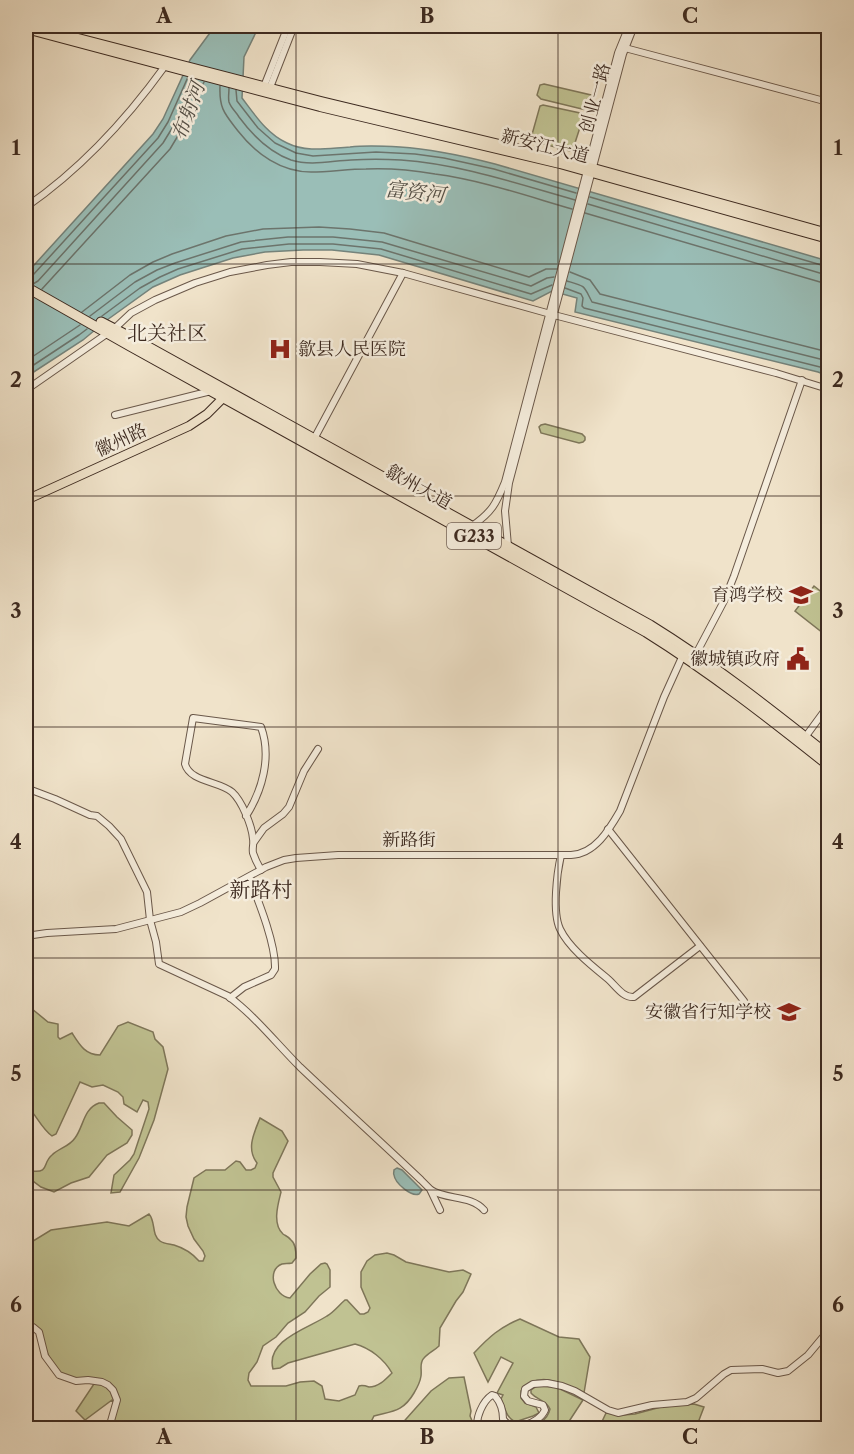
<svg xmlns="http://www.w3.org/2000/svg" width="854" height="1454" font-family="'Libre Caslon Text','Noto Serif SC',serif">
<rect width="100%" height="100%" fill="#f0e3ca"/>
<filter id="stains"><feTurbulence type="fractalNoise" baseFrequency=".00333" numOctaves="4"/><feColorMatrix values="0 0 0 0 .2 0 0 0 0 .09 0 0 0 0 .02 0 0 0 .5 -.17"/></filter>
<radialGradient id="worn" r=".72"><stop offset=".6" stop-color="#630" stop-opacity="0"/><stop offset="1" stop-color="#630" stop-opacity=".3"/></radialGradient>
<g fill="#c0c292" stroke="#7e7659" stroke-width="1.5">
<path d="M544,84L591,95L593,100L590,108L586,110L541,99L537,95L540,85Z"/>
<path d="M543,105L580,113L583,118L573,149L570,151L532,141L531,138L540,106Z"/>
<path d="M545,424L582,434L585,437V440L583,442L579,443L541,433L539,427L541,425Z"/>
<path d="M814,586L828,597V637L795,611Z"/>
<path d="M26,994V1004L48,1022L58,1024V1037L60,1039L72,1033C79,1044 85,1055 100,1055L118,1026L128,1022L153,1032L155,1039L163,1047L168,1069L154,1120L139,1158L120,1192L111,1193L114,1175L130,1160L134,1154L149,1109L148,1102L143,1100L137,1112L124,1104L123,1097L118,1092L103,1085L92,1087L80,1082L56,1134L52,1136C41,1128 36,1114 26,1105V1064L31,1052L30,1047L26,1039Z"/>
<path d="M99,1103H104L117,1117L132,1130V1135L127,1143L107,1155L89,1177L71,1183L54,1192L41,1187L29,1178V1174L32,1171C50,1173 42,1163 52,1155C59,1148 69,1147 75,1138C84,1126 83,1109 99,1103Z"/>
<path d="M260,1118L282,1131L288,1141L273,1173V1177L281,1192C278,1204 272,1224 283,1234C286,1236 289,1237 291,1240C296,1244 296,1252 296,1258L292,1263C288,1264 285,1263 282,1264C266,1270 274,1296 290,1298L310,1274L321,1264L325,1263L327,1264L330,1270V1287L319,1296L305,1312L288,1323L276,1337L263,1346L257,1362L249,1373L248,1380L251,1386H286L300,1382L314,1381L322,1386L325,1399L339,1401L355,1395L359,1386C362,1385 366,1386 369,1387C379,1387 386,1379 392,1373C384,1359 370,1348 355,1344L288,1363L280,1368L273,1369C265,1340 309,1328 327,1316C334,1312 339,1305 345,1300H347L360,1314H364L368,1312L370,1308L361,1287V1272L367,1261L375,1255L387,1253L394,1255L406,1262L449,1272L463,1270L471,1274L463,1292L456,1301L440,1328L439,1346C435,1350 428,1353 424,1358C419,1363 422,1369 421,1376C420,1383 417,1388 414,1393C403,1412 392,1411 374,1416L371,1422V1428H109L115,1404L112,1400L85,1420L76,1411L94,1384C88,1380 82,1384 76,1382C52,1373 48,1356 41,1334L26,1327V1243H30L51,1230L107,1222L129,1226L149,1214C156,1222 151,1234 160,1241C164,1244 170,1244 174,1245C184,1248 192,1253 199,1261H203L205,1256L203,1251L194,1239L188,1226L186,1217L187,1207L194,1178L206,1170H225L236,1161L240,1162L246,1170H251L255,1168L257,1163C246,1149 254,1133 260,1118Z"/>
<path d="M520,1319L559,1337L579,1339L590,1357L584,1393C564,1384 538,1369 521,1391V1398L525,1403L536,1407L539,1413L533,1416L515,1422C506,1417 505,1408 501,1399L503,1395L497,1393L513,1363L501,1357L488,1382L474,1353C489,1337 500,1327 520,1319Z"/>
<path d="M464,1377L471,1411L470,1416L475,1428H453L452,1426L441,1424L440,1428H398L431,1391L449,1378Z"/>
<path d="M537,1386L556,1387L583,1400L566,1426L556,1423L555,1428H525C536,1425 547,1422 550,1409C546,1400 537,1400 531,1393V1390Z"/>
<path d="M694,1404L704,1407L696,1428H599L606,1413L623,1415L635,1414L661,1407Z"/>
</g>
<g fill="#9abeb7" stroke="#75837b" stroke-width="1.5">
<path d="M215,26H259L244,57L242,98C255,115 267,134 287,143C307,153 329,148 350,147C367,145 384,146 400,147C433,149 464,156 495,164L828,261V376L818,372L575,312L577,298L552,291L533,301L379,255L332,250H303L265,252L233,258L180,275L153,287L107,320L83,340L26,377V274L153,134L163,119L190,60Z"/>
<path d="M397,1168L402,1170L422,1190C421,1191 420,1193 419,1194C411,1197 395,1183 394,1175C393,1174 394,1172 394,1170Z"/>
</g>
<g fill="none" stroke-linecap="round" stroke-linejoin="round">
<g stroke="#6c746c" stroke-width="1.5">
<path d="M220,86C219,109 225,114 238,131C256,154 281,172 311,172C330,172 348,169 366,169C389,168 412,170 435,174C481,180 527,196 572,209"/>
<path d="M229,88C229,93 228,98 229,102C231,108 236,112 239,117C253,136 269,152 291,160C310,166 331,161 351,160C367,159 384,159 401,160C460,164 518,184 575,200"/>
<path d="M236,90L237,101L258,128L275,143L296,153L313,156L376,152L415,154L444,158L494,169L576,193"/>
<path d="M590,197L828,267"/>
<path d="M588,204L823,274H828"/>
<path d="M585,213L820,282L828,283"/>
<path d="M570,272L590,280L600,294L828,352"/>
<path d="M26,278L33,275L158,138L168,122L188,77"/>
<path d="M567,281C587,287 583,285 592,302L828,361"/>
<path d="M33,284L38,281L163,143L174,125L196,79"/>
<path d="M565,288L581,294L583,298L582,306L584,308L828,369"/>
<path d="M42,289L170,149L182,129L204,82"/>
<path d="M82,312L130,275L153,262L172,254L226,236L263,229L319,227L350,229L384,233L529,277L546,269H557"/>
<path d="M90,316L135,282L157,270L175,263L241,242L288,237H333L382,242L531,286L547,278L554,277"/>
<path d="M102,316L140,288L160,277L178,269L242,249L289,244H333L381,249L531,294L552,285"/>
<path d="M26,361L80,325"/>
<path d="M26,370L79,335L87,329"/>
</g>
<g stroke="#6a584a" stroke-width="8">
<g id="minor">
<path d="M625,48L828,102"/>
<path d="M263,89L288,26"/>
<path d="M269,90L294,26"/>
<path d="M26,207C81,169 126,120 165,66"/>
<path d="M114,329L131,313L155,300L195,283L230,272L267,265L291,262H320L357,264L403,273L554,315L776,373L828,389"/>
<path d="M26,390L108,333"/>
<path d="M115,415L211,391"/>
<path d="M314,439L403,273"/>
<path d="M472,526C492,512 496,504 505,482L618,53L629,26"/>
<path d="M508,546L505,511L509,483L623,54L634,26"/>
<path d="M696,654L724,601L734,576L802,380"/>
<path d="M806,736L828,706"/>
<path d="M26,788L55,799L90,815L97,816L109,826L121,839L147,892L150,920L156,942L159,964L228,996C255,1016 276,1043 300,1067C340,1105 381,1142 421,1180L430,1189L440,1210"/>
<path d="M246,816C262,791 272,757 261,727L193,718L185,764C190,782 219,781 232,792C242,801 252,826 253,839C254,844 252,848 253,853C255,859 258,865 261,870"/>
<path d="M608,829L744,1001"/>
<path d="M254,842L264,828L283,814L289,807L304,771L318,749"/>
<path d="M561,855C557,873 552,912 560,929C569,948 592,966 608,979C616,986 623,998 634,997L700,946"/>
<path d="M26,936L47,933L116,929L181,912L200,903L266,867L284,860L296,858L338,855H571C595,854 609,830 620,811L664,697L683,655"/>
<path d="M230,998L244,987L271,975L275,969C276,944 258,900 249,877"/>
<path d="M431,1190C447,1200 471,1195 484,1210"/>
<path d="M26,1328L33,1327L39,1332L45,1356L59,1375L76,1381L88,1380L102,1382L108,1385L113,1390L117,1400L111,1421V1428"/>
<path d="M828,1386L827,1393L828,1407"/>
<path d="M478,1428C475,1418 483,1401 492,1395L495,1396C501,1403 503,1410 503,1419C512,1433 539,1424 545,1410L543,1405L528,1401L524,1396L525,1389L533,1384L547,1383L562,1386L575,1391L608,1410L618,1413L652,1405L687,1402L696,1398L724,1374L731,1370L762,1369L778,1373L788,1371L808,1355L828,1331"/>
</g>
</g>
<g stroke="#3d2a20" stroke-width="10">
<g id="major">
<path d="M32,26L321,101L561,159L828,233"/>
<path d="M26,29L320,107L560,164L828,239"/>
<path d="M26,500L189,426L207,414L223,398"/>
</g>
</g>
<g stroke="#3d2a20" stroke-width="11">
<g id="highway">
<path d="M26,287L130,346L646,632C710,672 769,718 828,765"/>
<path d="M101,322L134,339L650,625C713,664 770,709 828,755"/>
</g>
</g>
<use href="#minor" stroke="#f5eddd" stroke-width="6"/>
<use href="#major" stroke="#f0e3ca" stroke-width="8"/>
<use href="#highway" stroke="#f0e3ca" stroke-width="9"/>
</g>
<path fill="none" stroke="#3d2a20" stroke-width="1.5" stroke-opacity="0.55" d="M296,26V1428M558,26V1428M26,264H828M26,496H828M26,727H828M26,958H828M26,1190H828"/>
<defs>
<g id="hospital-bare" transform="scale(1.8)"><path d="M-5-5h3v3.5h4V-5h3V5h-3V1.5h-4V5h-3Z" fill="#8f2418" stroke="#f5eddd" stroke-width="2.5" paint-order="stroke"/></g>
<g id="school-bare" transform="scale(1.8)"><path d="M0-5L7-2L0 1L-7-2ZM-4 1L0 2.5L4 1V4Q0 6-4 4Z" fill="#8f2418" stroke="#f5eddd" stroke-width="2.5" paint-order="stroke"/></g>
<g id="civic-bare" transform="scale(1.8)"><path d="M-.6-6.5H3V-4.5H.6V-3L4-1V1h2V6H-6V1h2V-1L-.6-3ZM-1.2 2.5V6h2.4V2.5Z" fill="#8f2418" stroke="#f5eddd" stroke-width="2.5" paint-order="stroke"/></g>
</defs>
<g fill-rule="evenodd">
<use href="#hospital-bare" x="280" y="349"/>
<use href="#school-bare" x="801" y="595"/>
<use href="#civic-bare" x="798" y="659"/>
<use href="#school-bare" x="789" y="1012"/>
</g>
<g text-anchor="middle" stroke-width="5" stroke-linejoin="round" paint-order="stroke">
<rect fill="#f5eddd" stroke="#746459" stroke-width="1.5" x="447" y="523" width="54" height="26" rx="4.5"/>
<g font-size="16" font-weight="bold" fill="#3d2a20">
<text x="474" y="542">G233</text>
</g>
<g font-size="18" fill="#3d2a20" stroke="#f5eddd">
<text transform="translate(595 98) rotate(-75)" y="6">创业一路</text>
<text transform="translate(545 146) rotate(14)" y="6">新安江大道</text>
<text transform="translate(121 440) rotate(-25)" y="6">徽州路</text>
<text transform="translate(419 487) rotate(29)" y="6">歙州大道</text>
<text x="409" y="846">新路街</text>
</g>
<g font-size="18" fill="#3d2a20" stroke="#f5eddd" text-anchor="end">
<text x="298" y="355" text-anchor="start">歙县人民医院</text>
<text x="783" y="601">育鸿学校</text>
<text x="780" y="665">徽城镇政府</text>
<text x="771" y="1018">安徽省行知学校</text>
</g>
<g font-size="20" font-style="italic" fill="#544f46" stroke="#f5eddd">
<text transform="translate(188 111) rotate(-70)" y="7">布射河</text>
<text transform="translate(415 192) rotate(6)" y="7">富资河</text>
</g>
<g font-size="20" fill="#3d2a20" stroke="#f5eddd">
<text x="167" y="340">北关社区</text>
</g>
<g font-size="21" fill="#3d2a20" stroke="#f5eddd">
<text x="261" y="897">新路村</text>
</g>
</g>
<rect width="854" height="1454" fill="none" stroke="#f0e3ca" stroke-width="66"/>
<rect x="33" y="33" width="788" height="1388" fill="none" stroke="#3d2a20" stroke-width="2"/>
<g font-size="20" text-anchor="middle" font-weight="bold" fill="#3d2a20">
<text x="164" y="23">A</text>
<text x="427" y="23">B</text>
<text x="690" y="23">C</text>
<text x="16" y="155">1</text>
<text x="838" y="155">1</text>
<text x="16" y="387">2</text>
<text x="838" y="387">2</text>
<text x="16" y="618">3</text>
<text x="838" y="618">3</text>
<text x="16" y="849">4</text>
<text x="838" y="849">4</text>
<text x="16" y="1081">5</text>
<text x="838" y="1081">5</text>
<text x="16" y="1312">6</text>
<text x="838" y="1312">6</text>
<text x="164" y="1444">A</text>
<text x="427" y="1444">B</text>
<text x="690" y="1444">C</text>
</g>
<rect width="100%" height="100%" filter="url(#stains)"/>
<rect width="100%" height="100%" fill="url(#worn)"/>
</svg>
